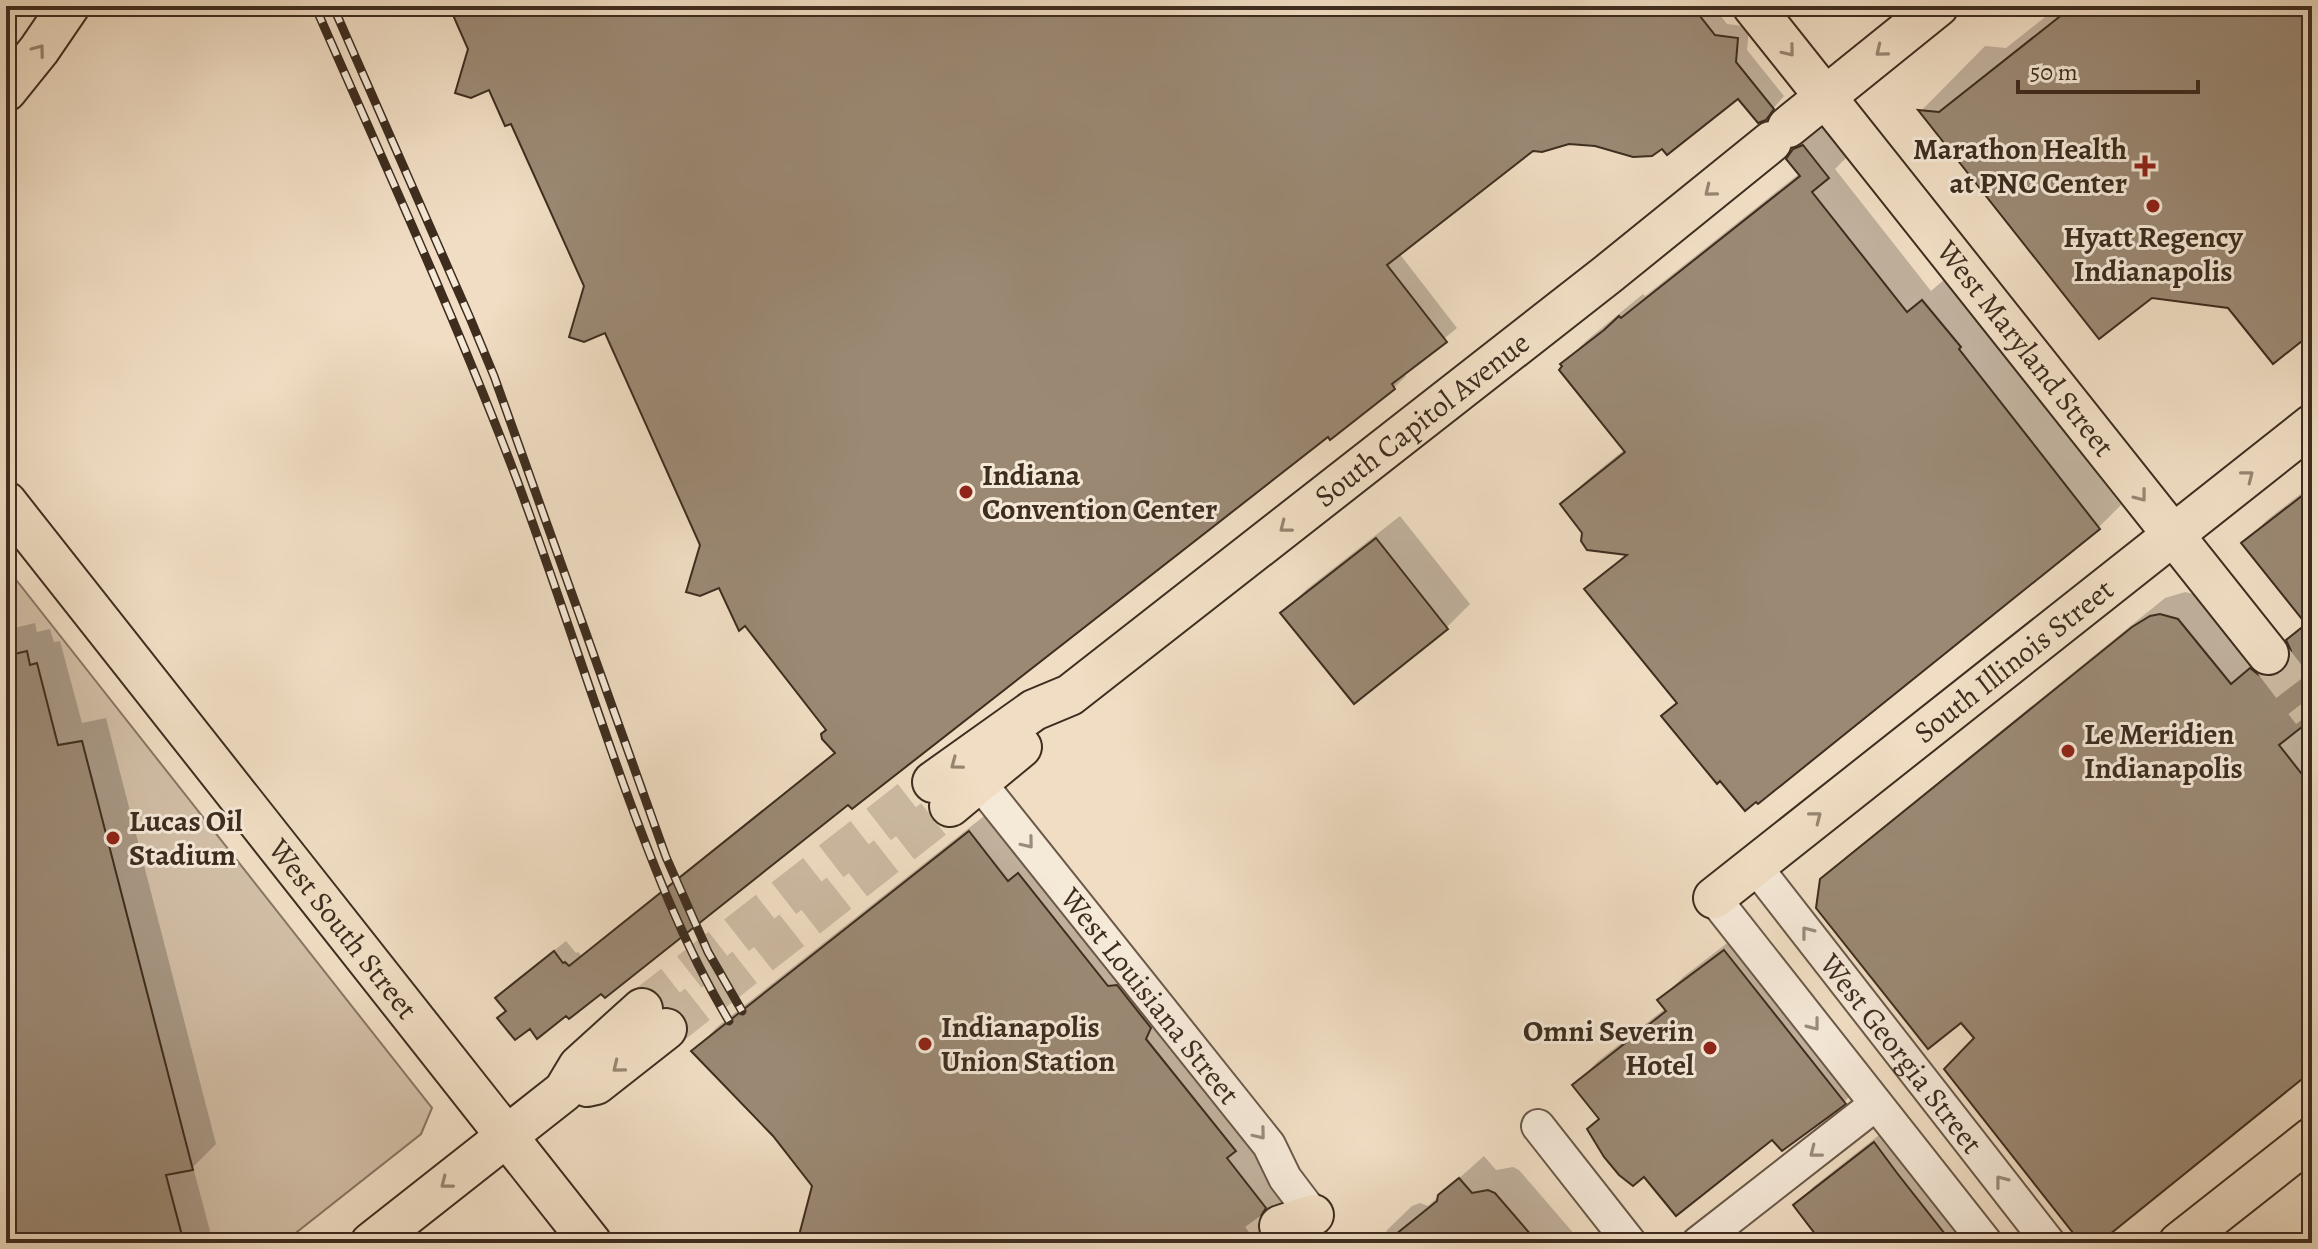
<svg xmlns="http://www.w3.org/2000/svg" width="2318" height="1249" font-family="Alegreya,serif">
<rect width="100%" height="100%" fill="#f0ddc3"/>
<filter id="stains"><feTurbulence type="fractalNoise" baseFrequency=".0025" numOctaves="4"/><feColorMatrix values="0 0 0 0 .2 0 0 0 0 .09 0 0 0 0 .02 0 0 0 .5 -.17"/></filter>
<radialGradient id="worn" r=".72"><stop offset=".6" stop-color="#630" stop-opacity="0"/><stop offset="1" stop-color="#630" stop-opacity=".3"/></radialGradient>
<path fill="#d2bfa7" stroke="#887663" stroke-width="2" d="M6,567L432,1108L421,1134L283,1243H6Z"/>
<g fill="#0003">
<path d="M451,6H1713L1727,24L1749,27L1747,50L1784,96L1765,118L1739,96L1662,147L1569,142L1533,149L1399,253L1457,328L1403,373L1406,376L1394,388L1328,434L601,991L566,1013L530,1026L508,1010L498,998L509,986L566,941L576,953L578,952L582,956L837,751L829,730L702,545L512,121L470,49Z"/>
<path d="M1824,6H1844L1832,16Z"/>
<path d="M2059,6H2312V330L2229,306L1921,111L1985,46L2006,48Z"/>
<path d="M1826,123L1851,153L1835,169L1931,291L1946,278L1983,323L1981,325L2121,505L2098,528L1663,716L1678,701L1587,589L1627,553L1584,532L1562,504L1586,481L1625,449L1563,364L1586,341L1643,294L1645,296L1800,173L1794,151L1818,127Z"/>
<path d="M6,288L17,302L6,312Z"/>
<path d="M2312,485V717L2303,723L2312,734V1069L2096,1243H2083L1977,1038L1822,880L1847,856L2165,598L2185,592L2202,596L2283,652L2294,654L2288,640L2307,622L2244,544L2267,520Z"/>
<path d="M1400,516L1470,604L1447,627L1355,701L1283,613L1307,589Z"/>
<path d="M35,623L37,632L50,629L54,642L60,641L82,723L106,718L216,1144L193,1167L210,1231L202,1239L203,1243H6V630Z"/>
<path d="M993,809L1258,1126L1280,1197L1282,1210L1319,1222L1335,1243H799L814,1185L775,1134L694,1051L717,1027Z"/>
<path d="M1748,927L1868,1078L1844,1102L1772,1138L1601,1118L1575,1085L1598,1061L1666,1008L1660,1000L1683,977Z"/>
<path d="M1892,1125L1984,1243H1825L1796,1205L1813,1187Z"/>
<path d="M1484,1156L1496,1170L1513,1167L1519,1170L1582,1243H1382L1387,1230L1412,1206L1420,1203L1428,1206Z"/>
</g>
<g fill="#9b8974" stroke="#3e2d1f" stroke-width="2">
<path d="M449,6H1692L1715,35L1738,38L1736,62L1774,109L1766,120L1758,123L1738,99L1667,155L1662,149L1652,156L1633,157L1595,146L1569,144L1542,152L1533,151L1387,265L1447,342L1392,384L1395,389L1330,440L1328,437L852,809L848,805L605,998L601,994L569,1019L566,1016L537,1039L530,1029L515,1040L497,1018L506,1011L495,998L554,951L563,963L565,962L569,966L835,753L822,739L821,734L826,730L745,626L739,631L719,588L700,596L686,592L700,545L605,333L584,342L569,337L584,286L511,124L505,126L489,90L471,98L455,93L468,49Z"/>
<path d="M2073,6H2312V65L2304,135L2312,145V333L2273,364L2228,308L2152,298L2099,339L1918,110L1939,112Z"/>
<path d="M1803,145L1829,178L1812,192L1907,312L1922,300L1961,347L1959,349L2100,529L1758,804L1756,802L1745,811L1720,781L1717,784L1661,716L1677,703L1584,589L1627,555L1587,550L1581,541L1582,533L1560,504L1625,452L1559,370L1562,366L1560,364L1604,330L1619,316L1621,318L1800,176L1786,159L1793,149Z"/>
<path d="M2312,488V719L2279,745L2312,787V1071L2099,1243H2081L1944,1069L1974,1038L1961,1023L1928,1049L1816,908L1820,879L2132,627L2150,616L2160,614L2178,619L2231,684L2250,668L2259,675L2271,677L2283,671L2289,663L2291,651L2286,640L2306,624L2241,543Z"/>
<path d="M1376,538L1448,629L1354,704L1280,613Z"/>
<path d="M27,651L30,665L37,663L58,745L82,741L193,1170L166,1175L184,1243H6V656Z"/>
<path d="M969,831L1008,881L1018,873L1108,986L1117,985L1151,1028L1146,1039L1236,1151L1227,1158L1266,1208L1257,1222L1259,1234L1265,1243H797L812,1186L773,1136L691,1051Z"/>
<path d="M1724,950L1846,1104L1782,1151L1772,1140L1676,1216L1644,1177L1633,1186L1619,1175L1604,1157L1587,1129L1599,1119L1572,1085L1666,1011L1657,1000Z"/>
<path d="M1874,1142L1897,1173L1952,1243H1822L1793,1205Z"/>
<path d="M1459,1178L1472,1193L1488,1190L1495,1193L1538,1243H1385L1437,1201L1438,1195Z"/>
</g>
<g fill="none" stroke-linecap="round" stroke-linejoin="round">
<g stroke="#ccbaa2" stroke-width="40" stroke-dasharray="40 20" stroke-linecap="butt">
<path d="M2268,654L2312,712"/>
<path d="M642,1009L933,782"/>
<path d="M666,1029L950,806"/>
<path d="M1257,1243L1280,1226"/>
</g>
<g stroke="#6a5948" stroke-width="36">
<g id="minor">
<path id="s1" d="M979,782L1269,1145L1285,1178L1313,1215"/>
<path id="s2" d="M1755,866L2049,1243"/>
<path d="M1714,898L1986,1243"/>
<path d="M1538,1126L1630,1243"/>
<path d="M1698,1243L1876,1104"/>
</g>
</g>
<g stroke="#3e2d1f" stroke-width="44">
<g id="major">
<path id="s3" d="M1753,6C1925,221 2096,438 2268,654"/>
<path d="M6,91L39,50L69,6"/>
<path d="M1788,127L1938,6"/>
<path id="s4" d="M6,502L591,1243"/>
<path id="s5" d="M933,782L1034,710L1070,695L1608,274L1771,142"/>
<path d="M950,806L1021,747"/>
<path id="s6" d="M1714,898L2312,425"/>
<path d="M587,1086L596,1084L666,1029"/>
<path d="M1280,1226L1313,1215"/>
<path d="M371,1243L564,1091L579,1066L642,1009"/>
<path d="M2179,1243L2312,1138"/>
</g>
</g>
<use href="#minor" stroke="#f5e9d8" stroke-width="32"/>
<use href="#major" stroke="#f0ddc3" stroke-width="40"/>
<g stroke="#3e2d1f" stroke-width="9">
<g id="rail">
<path d="M315,6C384,163 456,319 517,480C554,580 587,683 623,783C653,865 684,946 729,1021"/>
<path d="M333,6L470,318L494,376L666,857L708,952L742,1011"/>
</g>
</g>
<use href="#rail" stroke="#f5e9d8" stroke-width="6" stroke-dasharray="18" stroke-linecap="butt"/>
</g>
<defs><path id="oneway-chevron" d="M-2-3.5L2.5 0L-2 3.5" fill="none" stroke-width="1.6" stroke-linecap="round" stroke-linejoin="round" transform="scale(2)"/></defs>
<g stroke="#978571">
<use href="#oneway-chevron" transform="translate(39 50) rotate(-53)"/>
<use href="#oneway-chevron" transform="translate(1789 51) rotate(51)"/>
<use href="#oneway-chevron" transform="translate(1881 51) rotate(141)"/>
<use href="#oneway-chevron" transform="translate(1710 191) rotate(141)"/>
<use href="#oneway-chevron" transform="translate(2248 476) rotate(-38)"/>
<use href="#oneway-chevron" transform="translate(2141 496) rotate(52)"/>
<use href="#oneway-chevron" transform="translate(1285 527) rotate(142)"/>
<use href="#oneway-chevron" transform="translate(956 764) rotate(143)"/>
<use href="#oneway-chevron" transform="translate(1816 817) rotate(-38)"/>
<use href="#oneway-chevron" transform="translate(618 1067) rotate(141)"/>
<use href="#oneway-chevron" transform="translate(446 1183) rotate(142)"/>
</g>
<g stroke="#9a8b7c">
<use href="#oneway-chevron" transform="translate(1028 843) rotate(51)"/>
<use href="#oneway-chevron" transform="translate(1807 932) rotate(-128)"/>
<use href="#oneway-chevron" transform="translate(1814 1025) rotate(52)"/>
<use href="#oneway-chevron" transform="translate(1260 1134) rotate(51)"/>
<use href="#oneway-chevron" transform="translate(1815 1152) rotate(142)"/>
<use href="#oneway-chevron" transform="translate(2001 1181) rotate(-128)"/>
</g>
<g fill="#8f2418" stroke="#f5e9d8" stroke-width="3">
<path d="M2141 154h8v8h8v8h-8v8h-8v-8h-8v-8h8z"/>
<circle cx="2153" cy="206" r="8"/>
<circle cx="966" cy="492" r="8"/>
<circle cx="2068" cy="751" r="8"/>
<circle cx="113" cy="838" r="8"/>
<circle cx="925" cy="1044" r="8"/>
<circle cx="1710" cy="1048" r="8"/>
</g>
<g text-anchor="middle" stroke-width="6" stroke-linejoin="round" paint-order="stroke">
<g font-size="30" font-weight="bold" fill="#3e2d1f" stroke="#f5e9d8" text-anchor="start">
<text x="2127" y="159" text-anchor="end">Marathon Health<tspan x="2127" dy="34">at PNC Center</tspan></text>
<text x="2153" y="247" text-anchor="middle">Hyatt Regency<tspan x="2153" dy="34">Indianapolis</tspan></text>
<text x="982" y="485">Indiana<tspan x="982" dy="34">Convention Center</tspan></text>
<text x="2084" y="744">Le Meridien<tspan x="2084" dy="34">Indianapolis</tspan></text>
<text x="129" y="831">Lucas Oil<tspan x="129" dy="34">Stadium</tspan></text>
<text x="941" y="1037">Indianapolis<tspan x="941" dy="34">Union Station</tspan></text>
<text x="1694" y="1041" text-anchor="end">Omni Severin<tspan x="1694" dy="34">Hotel</tspan></text>
</g>
<g font-size="30" fill="#3e2d1f" stroke="#f5e9d8">
<text dy="10" stroke="none"><textPath href="#s3" startOffset="438">West Maryland Street</textPath></text>
<text dy="10" stroke="none"><textPath href="#s5" startOffset="610">South Capitol Avenue</textPath></text>
<text dy="10" stroke="none"><textPath href="#s6" startOffset="382">South Illinois Street</textPath></text>
<text dy="10" stroke="none"><textPath href="#s4" startOffset="544">West South Street</textPath></text>
<text dy="10" stroke="none"><textPath href="#s1" startOffset="274">West Louisiana Street</textPath></text>
<text dy="10" stroke="none"><textPath href="#s2" startOffset="238">West Georgia Street</textPath></text>
</g>
</g>
<rect width="2318" height="1249" fill="none" stroke="#f0ddc3" stroke-width="32"/>
<rect x="8" y="8" width="2302" height="1233" fill="none" stroke="#3e2d1f" stroke-width="4"/>
<rect x="16" y="16" width="2286" height="1217" fill="none" stroke="#3e2d1f" stroke-width="2"/>
<path d="M2018 80v12h180v-12" fill="none" stroke="#3e2d1f" stroke-width="4"/>
<text x="2030" y="80" font-size="24" fill="#3e2d1f" stroke="#f5e9d8" stroke-width="6" paint-order="stroke">50 m</text>
<rect width="100%" height="100%" filter="url(#stains)"/>
<rect width="100%" height="100%" fill="url(#worn)"/>
</svg>
